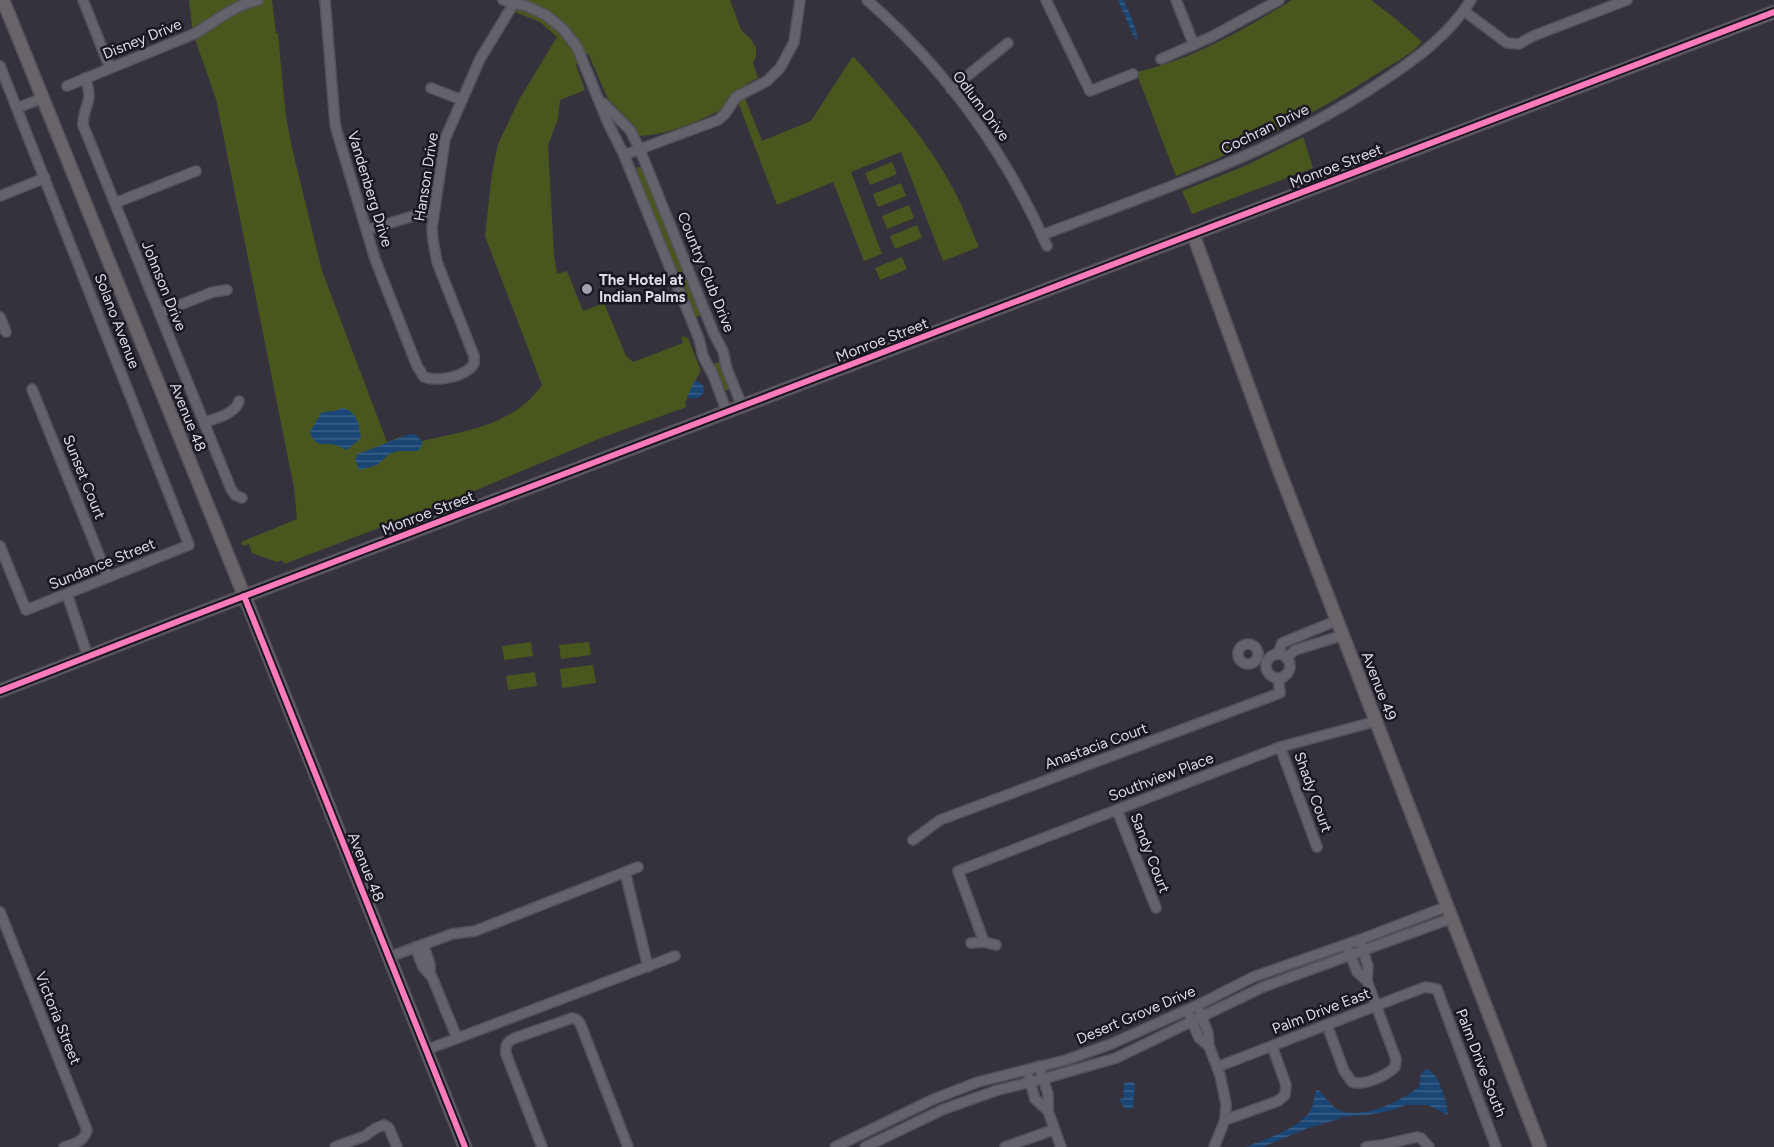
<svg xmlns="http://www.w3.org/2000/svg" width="1774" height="1147" font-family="Figtree,sans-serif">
<defs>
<pattern id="water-rules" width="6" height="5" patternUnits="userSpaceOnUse" patternTransform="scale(1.5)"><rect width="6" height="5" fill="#194674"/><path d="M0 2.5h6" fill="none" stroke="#3a6088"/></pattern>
</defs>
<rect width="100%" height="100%" fill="#35323d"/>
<g fill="#49571e">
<path d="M189,0H272L276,33L278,34L286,117L292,148L322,271L387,442C401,437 410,430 422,441C466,431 514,425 542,385L485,236L492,173L498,144L520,98L557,37L540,22L515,12L519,0H730L741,30L751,39L756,48V56L753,63L758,78L746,84L745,98L762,141L811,121L853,56C891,99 931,144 957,196C965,212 971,230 979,247L943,261L901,152L851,172L882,254L864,261L833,182L777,205L738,102C709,116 672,135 639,136L636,128L608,99L588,53L576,65L585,90L560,100L558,119L548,145L554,255L557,274L567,271L583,311L604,303L626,356L633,362L683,343L681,336L688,338L701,371L699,372L700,374L698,375L685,403L686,407L601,438L455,499L284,564L282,560L277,562L252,553L249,544L243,546L241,542L297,519L294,488L216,99L196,42L192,26Z"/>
<path d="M1292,0H1371L1396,19L1422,42C1412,54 1394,63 1381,71C1316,114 1248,147 1176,176L1136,72C1189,61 1245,29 1292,0Z"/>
<path d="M1303,137L1313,168L1192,214L1182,191L1245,166Z"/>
<path d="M892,162L897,174L870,185L865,173Z"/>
<path d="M637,167L643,168L701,313V316L693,317L635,172Z"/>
<path d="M901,183L906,196L878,207L873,194Z"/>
<path d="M909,205L914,218L887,229L882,216Z"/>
<path d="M917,225L922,238L895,249L890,236Z"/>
<path d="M902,257L907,269L880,280L875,268Z"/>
<path d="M720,362L730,387L727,391L723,389L713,364Z"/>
<path d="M531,642L533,656L504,660L502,646Z"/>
<path d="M589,642L591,655L561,659L559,645Z"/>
<path d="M593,665L596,683L562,688L560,669Z"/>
<path d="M535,672L537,686L508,690L506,676Z"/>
</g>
<g fill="url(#water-rules)">
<path d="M1118,0H1123C1130,13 1135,25 1138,39H1135Z"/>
<path d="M695,380L703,385L704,392L700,397L693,399L687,397Z"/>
<path d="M341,408C357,410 359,424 361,438L347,450C344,449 341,447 338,446C325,440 316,451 310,432L321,413C328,410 334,413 341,408Z"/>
<path d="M409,434L416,435L422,441V445L418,451H398L389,454L377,465L359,470L355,459L358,454Z"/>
<path d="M1426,1069C1439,1071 1447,1103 1448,1115L1428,1105H1406L1393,1110L1367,1115L1341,1117L1336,1120L1308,1128L1263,1147H1244C1264,1140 1298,1129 1310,1111C1315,1105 1313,1096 1317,1089C1325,1095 1330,1107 1341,1111C1364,1119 1401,1101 1419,1087L1421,1073Z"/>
<path d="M1124,1083L1132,1082L1135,1084L1133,1108L1125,1109L1119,1099L1121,1098L1123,1100Z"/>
</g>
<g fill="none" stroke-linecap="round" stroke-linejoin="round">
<g stroke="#54515b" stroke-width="12">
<g id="street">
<path d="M83,0L110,68"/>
<path d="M325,0L335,123L337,132L375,259L417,366L424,377C438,382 465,377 474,364V356L437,262L433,240L432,228L445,139L480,59L514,3"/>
<path d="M503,0L526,6L546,15L563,29L577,47L608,123L624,155L699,339L703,356L713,375L727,412"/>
<path d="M867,0C944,67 1006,153 1047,246"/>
<path d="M1046,0L1090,91L1133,74"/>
<path d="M1176,0L1194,45"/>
<path d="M1464,11L1507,43L1519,44L1533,36L1627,0"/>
<path d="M1161,59L1211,37L1279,0"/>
<path d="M0,66L189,545L26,610L0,546"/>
<path d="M85,78C95,104 83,103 83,125L231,489L235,495L242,498"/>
<path d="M67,86L194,34C215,22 234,5 258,0"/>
<path d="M431,88L462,100"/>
<path d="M951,89L1008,43"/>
<path d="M603,103L630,130L640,150L714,334L723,351L727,369L742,406"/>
<path d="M17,108L43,98"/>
<path d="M624,155L718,120L725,114L736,97L767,81L780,68L794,42L800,0"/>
<path d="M0,196L45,178"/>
<path d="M115,203L196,171"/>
<path d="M367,230L413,216L434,212"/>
<path d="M1042,235C1158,191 1277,152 1381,82C1416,59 1448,36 1471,0"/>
<path d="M159,313L213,292L227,290"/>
<path d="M0,317L6,332"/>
<path d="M32,389L108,577"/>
<path d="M204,423C215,418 236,414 239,401"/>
<path d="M67,594L88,657"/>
<circle cx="1248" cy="654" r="10"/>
<path d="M1278,654L1282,643L1338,620"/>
<circle cx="1278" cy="666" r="12"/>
<path d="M1286,658L1295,650L1344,635"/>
<path d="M1280,747L1317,847"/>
<path d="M1117,810L1156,908"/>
<path d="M913,840L940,820L1280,693L1278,678"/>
<path d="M625,872L648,967"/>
<path d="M0,912L87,1130C84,1142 74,1144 64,1147"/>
<path d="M984,942L958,871L1280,747L1377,721"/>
<path d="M971,943L984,942L996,945"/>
<path d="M423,944L430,964V973"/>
<path d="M415,947L423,967L432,977L457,1038"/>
<path d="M1349,951L1357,972L1367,981"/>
<path d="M389,957L452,934L475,931L638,867"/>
<path d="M1200,1012L1208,1033L1209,1046L1220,1075L1226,1104L1225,1120L1214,1147"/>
<path d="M1190,1016L1199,1038L1209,1046"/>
<path d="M1327,1025L1344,1071L1352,1082C1364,1086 1386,1076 1395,1067L1396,1059L1367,981L1368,966L1361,945"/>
<path d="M426,1050L675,956"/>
<path d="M1039,1066L1048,1094V1111L1061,1147"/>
<path d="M1217,1067L1425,987L1437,989L1496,1147"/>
<path d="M1029,1078L1035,1099L1048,1111"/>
<path d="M1225,1120L1278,1101L1285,1095L1286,1085L1272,1046"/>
<path d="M335,1147L365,1136L376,1128L384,1125L389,1128L397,1147"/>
<path d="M542,1147L506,1054C505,1045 507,1042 515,1038L572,1018L576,1019L580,1023L628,1147"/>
<path d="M835,1147L934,1099L978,1082L1066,1060L1111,1044L1198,1005L1253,977L1359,940L1448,906"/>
<path d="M865,1147L944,1109L998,1090L1043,1079L1116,1058L1263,987L1452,918"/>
<path d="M1005,1147L1053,1130"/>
<path d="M1366,1147L1382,1145L1417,1137L1421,1138L1429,1147"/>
</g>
</g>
<g stroke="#54515b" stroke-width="15">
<g id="secondary">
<path d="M3,0L252,615L465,1147"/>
<path d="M1193,234L1276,462L1540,1147"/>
<path d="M0,691L179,621L1774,12"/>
</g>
</g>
<use href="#street" stroke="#64626a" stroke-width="9"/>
<use href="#secondary" stroke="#69636a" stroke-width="12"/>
<g stroke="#1a1721" stroke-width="10">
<g id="cycleway">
<path d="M244,596L465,1147"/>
<path d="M0,691L179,621L1774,12"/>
</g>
</g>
<use href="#cycleway" stroke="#fd7abc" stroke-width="6"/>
</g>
<circle fill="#a4a0ad" stroke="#1a1721" stroke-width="2" cx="587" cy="289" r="6"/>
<g text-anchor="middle" stroke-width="5" stroke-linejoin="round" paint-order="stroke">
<g font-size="15" fill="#dfdcea" stroke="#1a1721">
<text transform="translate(142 39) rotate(-22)" y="5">Disney Drive</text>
<text transform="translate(981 106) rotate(53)" y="5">Odlum Drive</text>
<text transform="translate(1265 129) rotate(-26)" y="5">Cochran Drive</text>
<text transform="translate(1336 166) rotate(-21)" y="5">Monroe Street</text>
<text transform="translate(426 177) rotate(-81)" y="5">Hanson Drive</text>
<text transform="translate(370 189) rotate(73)" y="5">Vandenberg Drive</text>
<text transform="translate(706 272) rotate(68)" y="5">Country Club Drive</text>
<text transform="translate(164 286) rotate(68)" y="5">Johnson Drive</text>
<text transform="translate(117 321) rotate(69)" y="5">Solano Avenue</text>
<text transform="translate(882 340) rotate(-21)" y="5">Monroe Street</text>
<text transform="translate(188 417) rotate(68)" y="5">Avenue 48</text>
<text transform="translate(84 477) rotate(68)" y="5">Sunset Court</text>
<text transform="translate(428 513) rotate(-21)" y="5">Monroe Street</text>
<text transform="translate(102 564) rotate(-22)" y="5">Sundance Street</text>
<text transform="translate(1379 686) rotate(69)" y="5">Avenue 49</text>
<text transform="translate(1096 746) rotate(-20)" y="5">Anastacia Court</text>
<text transform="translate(1161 777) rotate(-21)" y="5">Southview Place</text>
<text transform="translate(1313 792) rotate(70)" y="5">Shady Court</text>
<text transform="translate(1150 853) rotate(69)" y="5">Sandy Court</text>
<text transform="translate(366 867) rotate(68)" y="5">Avenue 48</text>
<text transform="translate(1321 1011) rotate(-21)" y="5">Palm Drive East</text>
<text transform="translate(1136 1015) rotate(-23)" y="5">Desert Grove Drive</text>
<text transform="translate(58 1018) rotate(68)" y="5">Victoria Street</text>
<text transform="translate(1481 1063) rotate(69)" y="5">Palm Drive South</text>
</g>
<g font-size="15" font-weight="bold" fill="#dfdcea" stroke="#1a1721" text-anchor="start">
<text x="599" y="285">The Hotel at<tspan x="599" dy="17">Indian Palms</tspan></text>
</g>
</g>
</svg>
